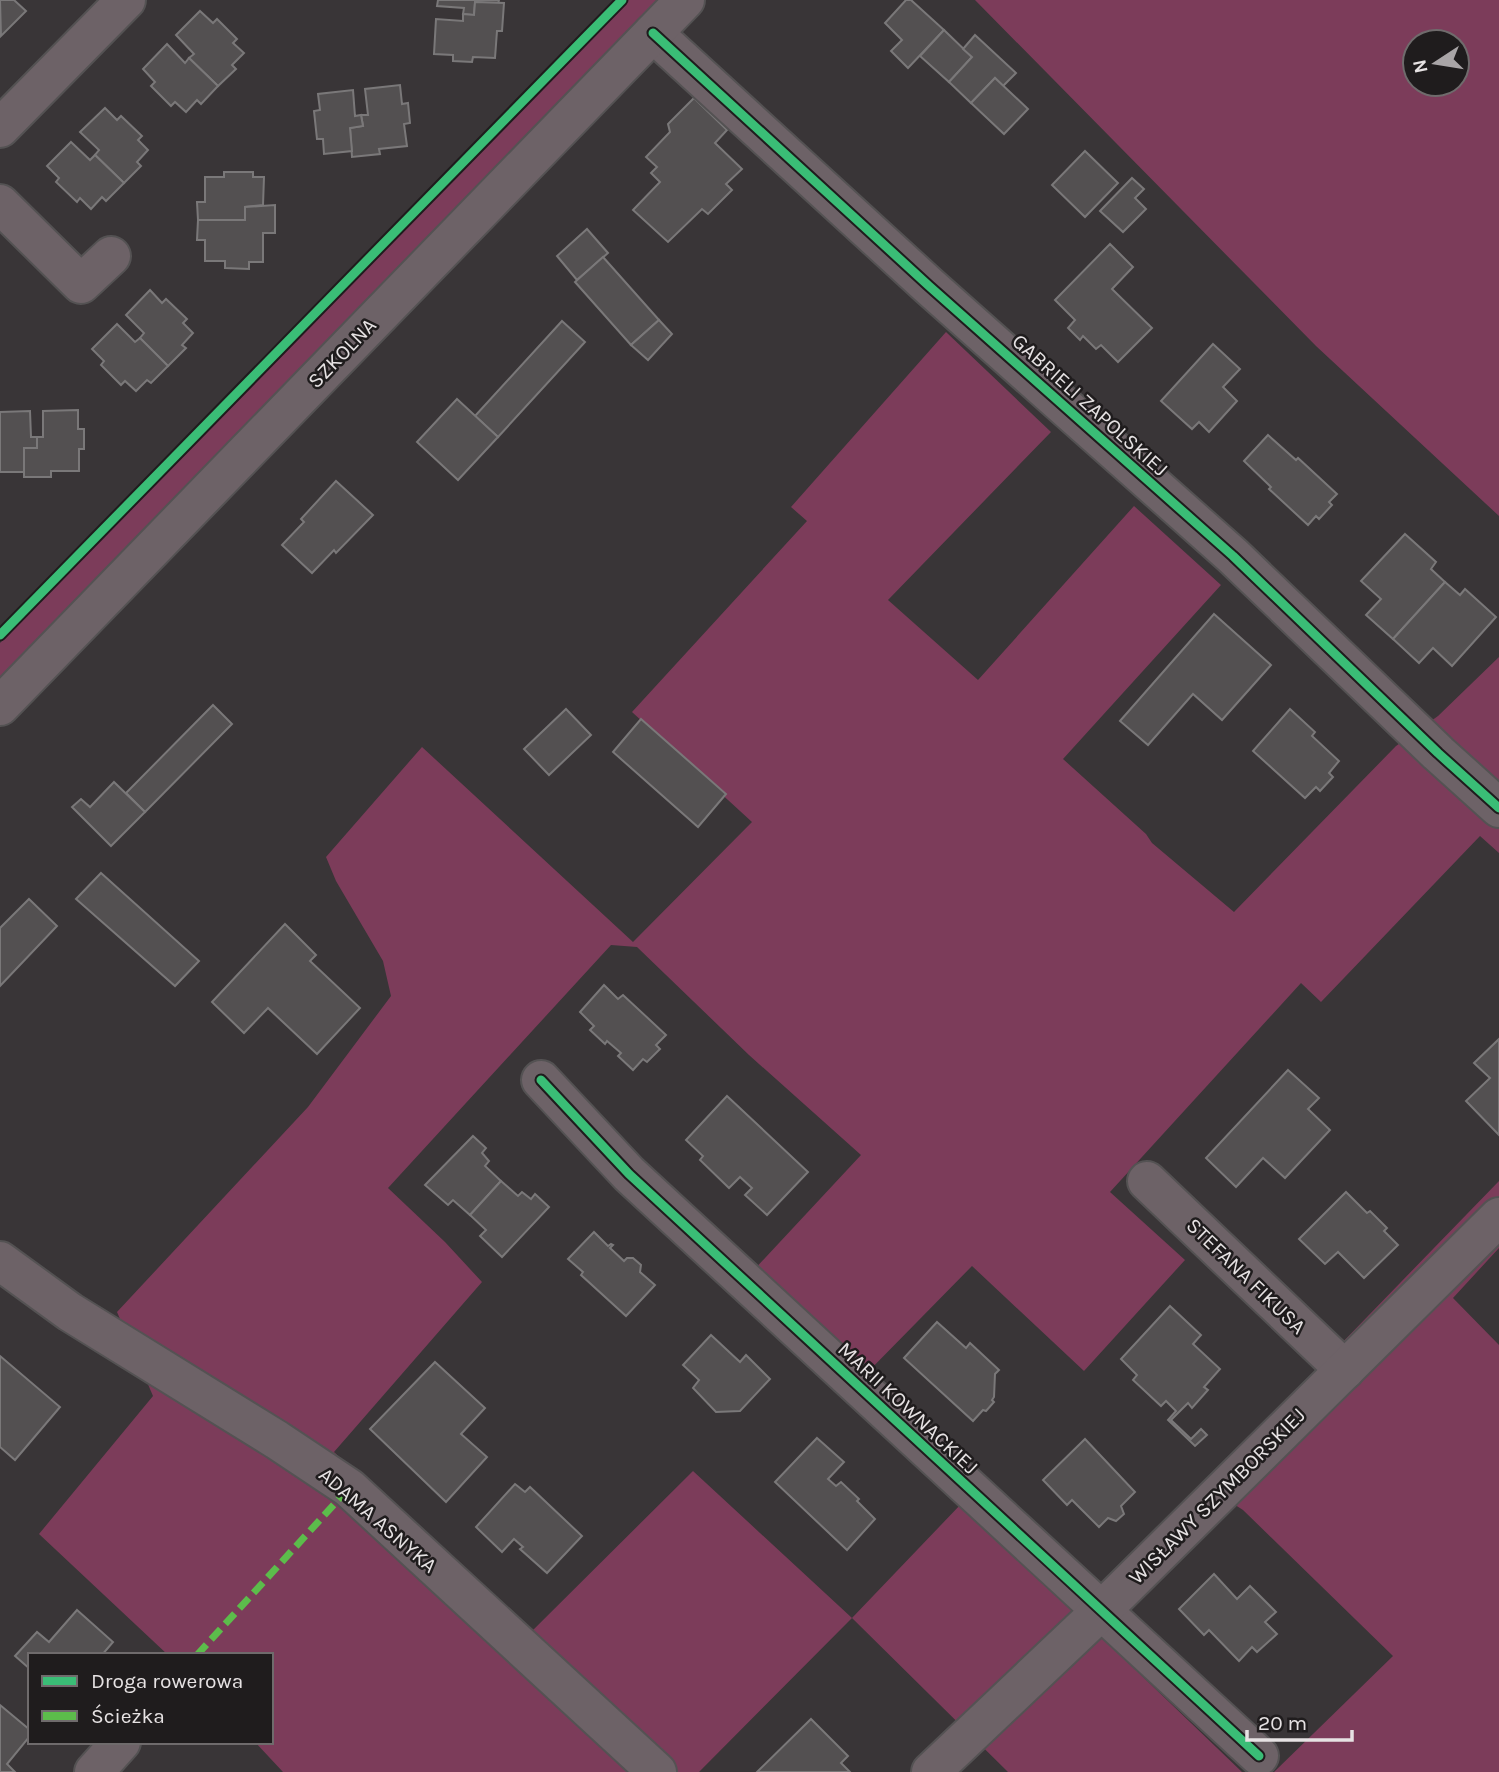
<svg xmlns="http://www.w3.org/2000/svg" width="1499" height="1772" font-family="Karla,sans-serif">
<rect width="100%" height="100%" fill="#393537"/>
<g fill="#7c3c5a" fill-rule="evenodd">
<path d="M627,0H666L0,685V643Z"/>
<path d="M975,0H1499V516L1316,346ZM1415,42H1457V84H1415Z"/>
<path d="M946,332L1051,432L888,600L978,680L1134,506L1221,585L1063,759L1146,834L1152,843L1234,912L1396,746L1438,716L1499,657V853L1480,836L1321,1002L1301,983L1110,1192L1185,1260L1084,1371L972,1266L862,1378L751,1273L861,1155L749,1055L637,947L611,945L388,1188L445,1242L482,1282L334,1452L527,1636L693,1471L852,1618L962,1503L1242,1772H1008L852,1618L699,1772H283L255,1742H271V1655H168L39,1534L153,1396L117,1312L308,1107L391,996L383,961L336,881L326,857L422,747L633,942L752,822L632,712L807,521L791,507Z"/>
<path d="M1499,1181V1248L1453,1298L1499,1345V1772H1274L1393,1656L1243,1510L1204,1485Z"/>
</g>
<g fill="#535051" stroke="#7a7879" stroke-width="2">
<path d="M0,0H14L26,11L1,36Z"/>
<path d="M438,0H499L498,4L475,2L474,15L463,14L464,8L437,6Z"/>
<path d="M906,0H911L944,30L908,68L891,51L902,40L885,23Z"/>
<path d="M475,2L504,3L502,31H497L495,58L473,57L472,62L453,61V55L434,54L436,19L463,21V14L474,15Z"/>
<path d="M200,11L213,23L217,19L237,39L233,43L244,53L232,65L236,69L218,86L189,58L194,54L176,35Z"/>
<path d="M944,30L972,57L949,82L920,56Z"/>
<path d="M975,35L1016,73L1003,86L995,78L971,103L949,82L972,57L963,49Z"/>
<path d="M167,44L185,63L189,58L218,86L201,104L197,100L186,112L175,102L171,106L151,86L155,82L143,69Z"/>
<path d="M995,78L1028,109L1004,134L971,103Z"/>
<path d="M400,85L402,104L408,103L410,123L404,124L407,146L379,149L380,154L352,157L350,128L363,126L361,115H368L365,89Z"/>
<path d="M353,90L355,116L361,115L363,126L350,128L352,151L324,154L323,139H317L314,111L320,110L318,94Z"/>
<path d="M694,98L727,130L715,143L742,169L726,184L732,190L708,214L702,209L668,242L633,210L660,182L651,173L657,167L646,157L670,132L668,124Z"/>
<path d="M105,108L117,120L121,116L142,136L138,140L148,150L137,162L141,166L124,183L95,155L99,150L80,132Z"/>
<path d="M71,142L90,160L95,155L124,183L106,201L102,197L91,209L80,198L77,202L56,182L59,178L47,166Z"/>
<path d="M1085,151L1118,183L1085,217L1052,185Z"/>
<path d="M224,172H253V177H264L263,205L245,207V220H198L197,202H205V177H224Z"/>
<path d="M1132,178L1144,189L1135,198L1146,209L1123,232L1100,211Z"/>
<path d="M275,205V233H263V262H249V269L225,268V261H205V240H197L198,220H245V207Z"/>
<path d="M587,229L608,253L577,280L557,256Z"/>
<path d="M1110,244L1133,267L1112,289L1152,328L1118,362L1101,345L1096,349L1083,336L1080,340L1068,328L1075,320L1055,300Z"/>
<path d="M603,257L659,320L631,345L575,282Z"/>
<path d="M150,290L162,303L166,299L187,319L183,323L193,333L182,345L186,348L168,366L140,338L144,333L126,315Z"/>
<path d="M659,320L672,334L648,360L631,345Z"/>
<path d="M562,321L585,342L498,437L475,416Z"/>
<path d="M117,324L135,342L140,338L168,366L151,383L147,380L136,391L125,381L121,385L101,365L104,361L92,349Z"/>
<path d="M1213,344L1240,369L1223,387L1237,401L1209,432L1199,422L1192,429L1161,401Z"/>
<path d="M457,399L498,437L458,480L417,442Z"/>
<path d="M78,410V429H84V449H79V471H51V477H24V448H37V437H43V411Z"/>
<path d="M30,411L31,437H37V448H24V472H0V412Z"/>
<path d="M1268,435L1296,460L1298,458L1337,494L1329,502L1332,505L1319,519L1316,516L1308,525L1269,489L1271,487L1244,461Z"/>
<path d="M336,481L373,515L336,553L334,550L312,573L282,545L304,522L301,519Z"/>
<path d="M1405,534L1436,562L1431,569L1445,582L1393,639L1366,615L1381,599L1361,581Z"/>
<path d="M1445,582L1460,595L1465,589L1496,617L1452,666L1433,648L1419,663L1393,639Z"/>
<path d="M1214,614L1271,665L1222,720L1193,694L1148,745L1120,721Z"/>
<path d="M213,705L232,724L145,812L126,793Z"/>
<path d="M566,709L591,735L549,775L524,749Z"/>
<path d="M1290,709L1315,732L1312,736L1339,761L1329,773L1333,777L1320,791L1316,787L1305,798L1253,751Z"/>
<path d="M641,719L726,794L698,827L613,752Z"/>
<path d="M114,782L145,812L111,846L72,807L81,799L90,807Z"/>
<path d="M101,873L199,961L175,986L76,899Z"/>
<path d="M29,899L57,926L0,986V928Z"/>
<path d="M285,924L316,955L310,961L360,1008L317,1054L268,1008L244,1033L212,1002Z"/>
<path d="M604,985L618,999L623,995L666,1035L656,1045L660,1049L647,1062L643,1059L633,1070L618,1056L621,1053L607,1041L605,1044L590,1030L594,1026L580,1012Z"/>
<path d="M1499,1039V1135L1466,1101L1490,1078L1474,1063Z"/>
<path d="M1288,1070L1319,1098L1308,1109L1330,1130L1285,1178L1263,1158L1236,1187L1206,1158Z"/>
<path d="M727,1096L808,1172L767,1215L745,1195L752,1188L740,1177L729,1188L700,1160L703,1156L686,1140Z"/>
<path d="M473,1136L486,1148L482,1153L489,1161L485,1166L501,1181L470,1215L453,1200L448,1205L425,1185Z"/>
<path d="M501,1181L518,1196L522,1192L531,1199L535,1194L549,1207L502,1257L480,1236L486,1230L470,1215Z"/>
<path d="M1346,1192L1367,1213L1370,1211L1387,1228L1384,1231L1398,1245L1364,1278L1338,1252L1325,1264L1299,1239Z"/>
<path d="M594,1232L608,1246L611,1244L613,1245L610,1248L624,1261L627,1258H633L641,1265L640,1272L655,1285L626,1316L581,1275L583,1272L568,1259Z"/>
<path d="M1170,1306L1201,1335L1193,1344L1220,1369L1204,1387L1208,1390L1192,1408L1188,1403L1171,1420L1191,1439L1201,1429L1207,1435L1195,1446L1168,1420L1176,1411L1166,1401L1161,1406L1133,1380L1137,1375L1121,1359Z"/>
<path d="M937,1322L966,1348L970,1343L999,1370L995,1374L994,1397L992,1400L994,1402L986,1411L983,1410L973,1421L904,1358Z"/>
<path d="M711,1335L740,1362L746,1355L770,1379L740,1411L716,1412L693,1388L699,1380L683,1365Z"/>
<path d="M0,1356L60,1407L15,1460L0,1447Z"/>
<path d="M435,1362L485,1408L461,1434L487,1457L446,1502L370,1429Z"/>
<path d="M817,1438L844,1462L828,1479L836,1486L841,1482L859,1499L857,1501L875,1519L847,1550L775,1482Z"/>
<path d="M1085,1439L1135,1492L1121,1506L1124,1514L1116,1521L1108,1518L1099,1527L1072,1500L1067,1505L1043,1480Z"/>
<path d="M515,1484L525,1492L530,1487L582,1536L547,1573L520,1549L523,1547L514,1539L502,1552L476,1527Z"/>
<path d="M1214,1574L1237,1599L1250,1586L1276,1612L1265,1622L1277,1634L1257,1652L1252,1647L1239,1661L1209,1630L1204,1635L1179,1609Z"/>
<path d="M77,1610L113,1642L102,1655H30V1669L15,1656L37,1632L49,1642Z"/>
<path d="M0,1705L30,1730V1736L7,1764L15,1772H0Z"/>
<path d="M811,1719L848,1756L841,1763L850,1772H757Z"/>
</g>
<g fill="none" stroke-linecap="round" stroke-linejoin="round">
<g stroke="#545253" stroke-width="42">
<g id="minor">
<path d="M653,33L929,286L1233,556L1438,753L1499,808"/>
<path d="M0,128L126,0"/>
<path d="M0,204L81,284L111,256"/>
<path d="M0,706L685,0"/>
<path d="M541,1080L629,1174L1259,1756"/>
<path d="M1147,1181L1345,1370"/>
<path d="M0,1261L70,1312L277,1440L349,1488L657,1772"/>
<path d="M94,1772L121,1742"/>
<path d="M931,1772L1102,1610L1499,1217"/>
</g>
</g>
<use href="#minor" stroke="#6d6267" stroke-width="38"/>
<path stroke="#5cbc4b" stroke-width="7" stroke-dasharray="14 7" stroke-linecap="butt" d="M197,1655L349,1488"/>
<g stroke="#1f1c1d" stroke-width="13">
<g id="cycleway">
<path d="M653,33L929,286L1233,556L1438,753L1499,808"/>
<path d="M0,635L622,0"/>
<path d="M541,1080L629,1174L1259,1756"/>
</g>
</g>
<use href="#cycleway" stroke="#3abd76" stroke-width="9"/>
</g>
<g text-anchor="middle" stroke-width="5" stroke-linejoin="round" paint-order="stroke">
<g font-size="21" fill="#e6e2e3" stroke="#1f1c1d">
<text transform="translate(342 353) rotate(-46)" y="7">SZKOLNA</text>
<text transform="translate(1090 405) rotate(42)" y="7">GABRIELI ZAPOLSKIEJ</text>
<text transform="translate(1246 1276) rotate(44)" y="7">STEFANA FIKUSA</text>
<text transform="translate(908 1408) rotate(43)" y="7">MARII KOWNACKIEJ</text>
<text transform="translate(1217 1496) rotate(-45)" y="7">WISŁAWY SZYMBORSKIEJ</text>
<text transform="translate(378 1520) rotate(41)" y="7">ADAMA ASNYKA</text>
</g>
</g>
<rect x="28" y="1653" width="245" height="91" fill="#1f1c1d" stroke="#6f6b6c" stroke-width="2"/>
<rect x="42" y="1676" width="35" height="10" fill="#3abd76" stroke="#6f6b6c" stroke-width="2"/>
<text x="91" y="1688" font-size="21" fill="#e6e2e3">Droga rowerowa</text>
<rect x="42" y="1711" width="35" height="10" fill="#5cbc4b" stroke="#6f6b6c" stroke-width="2"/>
<text x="91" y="1723" font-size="21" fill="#e6e2e3">Ścieżka</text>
<g transform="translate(1436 63) rotate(258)"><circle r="33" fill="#1f1c1d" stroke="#6f6b6c" stroke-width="2"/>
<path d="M0-5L12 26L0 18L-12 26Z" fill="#a9a5a7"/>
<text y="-10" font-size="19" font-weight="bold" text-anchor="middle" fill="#e6e2e3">N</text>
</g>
<path d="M1247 1730v10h105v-10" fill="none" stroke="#e6e2e3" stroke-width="3.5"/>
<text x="1258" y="1730" font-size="21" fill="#e6e2e3" stroke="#1f1c1d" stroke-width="5" paint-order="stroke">20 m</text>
</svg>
